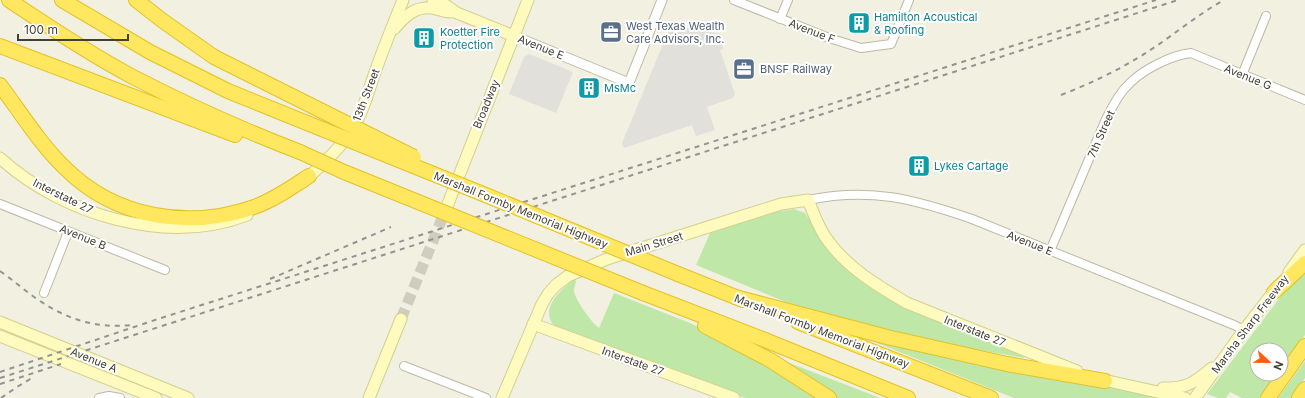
<svg xmlns="http://www.w3.org/2000/svg" width="1305" height="398" font-family="Inter,sans-serif">
<rect width="100%" height="100%" fill="#f2f0e1"/>
<g fill="#bfe8a8">
<path d="M794,209L805,213L823,241L873,289L903,306L1025,355L1024,358L910,337L798,307L696,265L710,233L775,212Z"/>
<path d="M1305,267V335L1281,368V350H1257V374H1277L1260,398H1242L1230,392L1226,398H1218L1207,394L1291,283Z"/>
<path d="M575,279L576,282C575,285 574,288 574,291C575,300 592,323 599,328L614,293L690,323L722,339L822,398H745L559,330C536,313 558,291 575,279Z"/>
<path d="M879,339L1166,398H1014L877,343Z"/>
<path d="M1305,361V378L1291,398H1278Z"/>
<path d="M785,362H787L880,398H834Z"/>
</g>
<g fill="#e1e0db">
<path d="M671,25L721,34L723,49L720,50L735,94L733,98L707,107L715,130L696,136L692,125L624,148L622,143Z"/>
<path d="M529,54L573,72L556,113L509,94L524,57Z"/>
</g>
<g fill="none" stroke-linecap="round" stroke-linejoin="round">
<path stroke="#cfcdbe" stroke-width="11" stroke-dasharray="11 5.5" stroke-linecap="butt" d="M401,319L446,209"/>
<g stroke="#bdb9a4" stroke-width="10">
<g id="minor">
<path d="M734,0L829,38L861,48L891,44L909,0"/>
<path d="M780,19L788,0"/>
<path d="M1242,75L1266,16"/>
<path d="M808,200C870,187 914,199 972,219L1234,325L1244,330"/>
<path d="M0,204L165,270"/>
<path d="M1050,251L1106,119C1113,106 1119,93 1130,83C1144,69 1172,55 1191,53L1305,100"/>
<path d="M44,293L68,232"/>
<path d="M404,366L486,398"/>
<path d="M99,398L109,396L120,398"/>
</g>
</g>
<g stroke="#bdb9a4" stroke-width="11">
<path id="tertiary" d="M514,36L629,83L662,0"/>
</g>
<g stroke="#d3cf8f" stroke-width="13">
<g id="secondary">
<path d="M433,0L444,4L457,13L514,36"/>
<path d="M394,29C404,17 415,6 432,8C438,9 444,12 451,12"/>
<path d="M0,158C63,215 166,246 247,215"/>
<path d="M303,182C319,167 335,154 348,136C361,118 367,96 374,75C383,49 393,25 403,0"/>
<path d="M446,209L528,0"/>
<path d="M1289,272L1305,250"/>
<path d="M0,322L188,398"/>
<path d="M533,324L734,398"/>
<path d="M0,336L156,398"/>
<path d="M1099,379L1185,398"/>
<path d="M1163,388C1187,389 1195,382 1212,368"/>
<path d="M369,398L401,319"/>
<path d="M502,398L542,304L548,294L556,285L568,276L607,259L781,204L808,200C814,214 819,230 829,242C849,269 878,286 907,303L1077,371"/>
<path d="M1195,398L1244,330L1278,286"/>
</g>
</g>
<g stroke="#e3c12a" stroke-width="16">
<g id="motorway">
<path d="M9,0C49,27 90,54 133,77C187,105 243,130 300,152"/>
<path d="M62,0L150,52L228,91L312,125"/>
<path d="M136,0L163,21L214,57L322,111"/>
<path d="M0,46L235,135"/>
<path d="M0,85C21,113 40,144 65,168C115,218 189,230 254,207C274,200 292,187 309,176"/>
<path d="M678,274L743,300"/>
<path d="M1274,292L1305,263"/>
<path d="M643,293L765,340L908,398"/>
<path d="M735,297L887,337L1007,364L1105,381"/>
<path d="M798,322L991,398"/>
<path d="M705,326L770,360L829,398"/>
<path d="M1268,398L1305,346"/>
<path d="M1299,398L1305,389"/>
</g>
</g>
<use href="#minor" stroke="#fff" stroke-width="8"/>
<use href="#tertiary" stroke="#fff" stroke-width="9"/>
<use href="#secondary" stroke="#fffbbe" stroke-width="11"/>
<use href="#motorway" stroke="#ffe75f" stroke-width="14"/>
<g stroke="#939393" stroke-width="2" stroke-dasharray="5 5" stroke-linecap="butt">
<path d="M1061,95C1089,84 1115,72 1141,56C1169,39 1195,16 1224,0"/>
<path d="M0,271C13,280 24,290 37,299C66,319 96,329 131,325"/>
<path d="M270,279L391,227"/>
<path d="M0,372L158,319L1156,0"/>
<path d="M0,378L1178,0"/>
<path d="M0,384L61,364"/>
<path d="M1,398L17,387L32,378"/>
</g>
<g stroke="#e3c12a" stroke-width="16" stroke-linecap="butt">
<g id="motorway-bridge">
<path d="M322,111L414,157"/>
<path d="M312,125L488,196L678,274"/>
<path d="M300,152L344,172L643,293"/>
</g>
</g>
<use href="#motorway-bridge" stroke="#ffe75f" stroke-width="14"/>
</g>
<defs>
<g id="building-square" transform="scale(1.15)"><rect x="-9" y="-9" width="18" height="18" rx="4" fill="#0f9aa8" stroke="#fff"/><path d="M-4-6H4V6H1V3H-1V6H-4ZM-2.5-4.3h1.7v1.8h-1.7ZM.8-4.3h1.7v1.8H.8ZM-2.5-1h1.7V.8h-1.7ZM.8-1h1.7V.8H.8Z" fill="#fff"/></g>
<g id="office-square" transform="scale(1.15)"><rect x="-9" y="-9" width="18" height="18" rx="4" fill="#5c6f8a" stroke="#fff"/><path d="M-6-3h4V-5.5h4V-3h4V5H-6ZM-1-4.5V-3h2v-1.5ZM-6 0V1H6V0Z" fill="#fff"/></g>
</defs>
<g fill-rule="evenodd">
<use href="#building-square" x="859" y="23"/>
<use href="#office-square" x="611" y="32"/>
<use href="#building-square" x="424" y="38"/>
<use href="#office-square" x="744" y="69"/>
<use href="#building-square" x="589" y="88"/>
<use href="#building-square" x="919" y="166"/>
</g>
<g text-anchor="middle" stroke-width="4" stroke-linejoin="round" paint-order="stroke">
<g font-size="11" fill="#0d838f" stroke="#fff" text-anchor="start">
<text x="874" y="21">Hamilton Acoustical<tspan x="874" dy="13">&amp; Roofing</tspan></text>
<text x="440" y="36">Koetter Fire<tspan x="440" dy="13">Protection</tspan></text>
<text x="604" y="92">MsMc</text>
<text x="934" y="170">Lykes Cartage</text>
</g>
<g font-size="11" fill="#4e5e75" stroke="#fff" text-anchor="start">
<text x="626" y="30">West Texas Wealth<tspan x="626" dy="13">Care Advisors, Inc.</tspan></text>
<text x="760" y="73">BNSF Railway</text>
</g>
<g font-size="11" fill="#433f32" stroke="#fff">
<text transform="translate(812 31) rotate(21)" y="4">Avenue F</text>
<text transform="translate(541 47) rotate(22)" y="4">Avenue E</text>
<text transform="translate(1248 77) rotate(22)" y="4">Avenue G</text>
<text transform="translate(366 95) rotate(-69)" y="4">13th Street</text>
<text transform="translate(486 104) rotate(-68)" y="4">Broadway</text>
<text transform="translate(1101 134) rotate(-66)" y="4">7th Street</text>
<text transform="translate(63 196) rotate(26)" y="4">Interstate 27</text>
<text transform="translate(521 210) rotate(22)" y="4">Marshall Formby Memorial Highway</text>
<text transform="translate(83 237) rotate(22)" y="4">Avenue B</text>
<text transform="translate(1030 243) rotate(22)" y="4">Avenue E</text>
<text transform="translate(654 244) rotate(-17)" y="4">Main Street</text>
<text transform="translate(1250 324) rotate(-53)" y="4">Marsha Sharp Freeway</text>
<text transform="translate(822 331) rotate(21)" y="4">Marshall Formby Memorial Highway</text>
<text transform="translate(975 331) rotate(22)" y="4">Interstate 27</text>
<text transform="translate(94 360) rotate(22)" y="4">Avenue A</text>
<text transform="translate(633 361) rotate(20)" y="4">Interstate 27</text>
</g>
</g>
<g transform="translate(1269 362) rotate(112)"><circle r="19" fill="#ffffff" stroke="#b4b2ad"/>
<path d="M0-3L7 15L0 10L-7 15Z" fill="#ff5d0b"/>
<text y="-6" font-size="11" font-weight="bold" text-anchor="middle" fill="#433f32">N</text>
</g>
<path d="M18 34v6h110v-6" fill="none" stroke="#433f32" stroke-width="2"/>
<text x="24" y="34" font-size="12" fill="#433f32" stroke="#ffffff" stroke-width="3" paint-order="stroke">100 m</text>
</svg>
